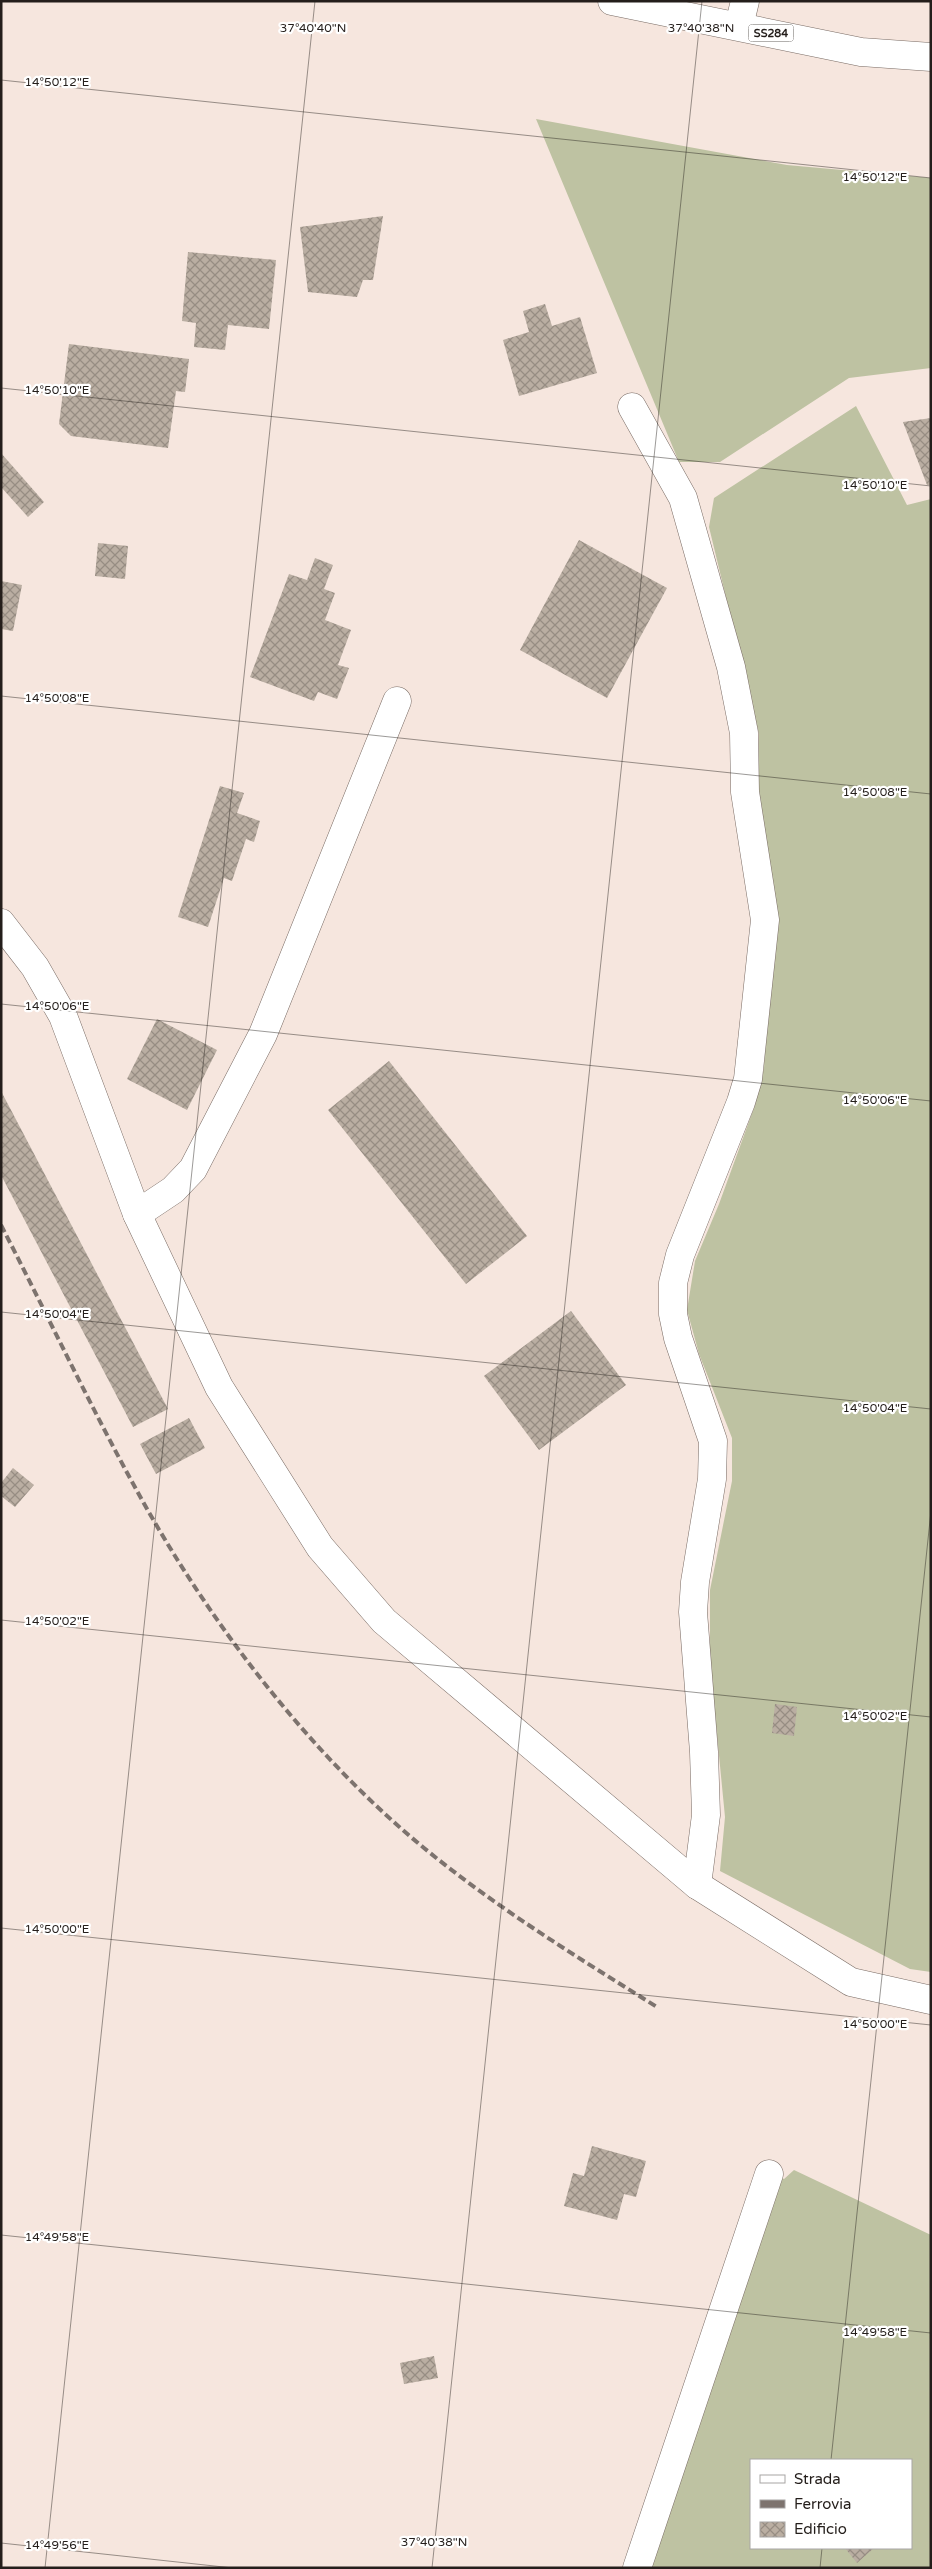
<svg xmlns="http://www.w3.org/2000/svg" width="932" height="2569" font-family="'Varela Round',sans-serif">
<defs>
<pattern id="building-cross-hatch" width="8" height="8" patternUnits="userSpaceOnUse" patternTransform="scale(1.25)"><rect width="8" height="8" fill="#baaea2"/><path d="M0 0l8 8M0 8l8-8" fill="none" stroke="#978d83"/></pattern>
</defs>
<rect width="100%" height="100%" fill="#f6e6de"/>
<g fill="#bec2a2" fill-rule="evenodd">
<path d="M536,119L787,165L931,178V368L849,378L720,462H679Z"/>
<path d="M856,406L907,505L931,499V1972L910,1969L720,1871L725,1817L710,1663V1590L732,1481V1438L699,1354L687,1310L695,1261L719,1204L755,1105L764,1068L766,1015L779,920L757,792L759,734L709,527L714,498Z"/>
<path d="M794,2170L931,2235V2568H649L775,2175L784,2179ZM751,2460H911V2548H751Z"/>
</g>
<g fill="url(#building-cross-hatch)">
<path d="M383,216L373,280H363L357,297L308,292L300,227Z"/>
<path d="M188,252L276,260L269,329L228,325L225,350L194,347L196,323L182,321Z"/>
<path d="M545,304L552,326L580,317L597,373L519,396L503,340L529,332L523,311Z"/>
<path d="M69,344L189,359L185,392L176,391L168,448L71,436L59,424Z"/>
<path d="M931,418V485H927L903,422Z"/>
<path d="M1,453L44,502L28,517L1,487Z"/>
<path d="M579,540L667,588L607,698L520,650Z"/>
<path d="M98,543L128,546L125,579L95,576Z"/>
<path d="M315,558L333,565L324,589L335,593L325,620L351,630L338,665L349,668L337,699L318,692L314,701L250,677L289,574L307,580Z"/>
<path d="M1,581L22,585L13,631L1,629Z"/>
<path d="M220,786L244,793L237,813L260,821L254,842L246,839L232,881L224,878L208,927L178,917Z"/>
<path d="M157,1019L217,1050L187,1110L127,1079Z"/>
<path d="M389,1061L527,1236L466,1284L328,1110Z"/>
<path d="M1,1091L168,1409L133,1427L1,1175Z"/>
<path d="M571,1311L626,1385L539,1450L484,1376Z"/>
<path d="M189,1418L205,1448L156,1474L140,1444Z"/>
<path d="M13,1468L34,1485L15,1507L1,1496V1483Z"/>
<path d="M775,1704L797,1707L794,1736L772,1733Z"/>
<path d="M592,2146L646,2161L636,2197L624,2194L617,2220L564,2206L573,2173L584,2176Z"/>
<path d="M434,2356L438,2378L404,2384L400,2363Z"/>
<path d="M845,2548H874L857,2563Z"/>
</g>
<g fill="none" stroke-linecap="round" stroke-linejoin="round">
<g stroke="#796b64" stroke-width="29">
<g id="minor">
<path d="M739,26L745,1"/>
<path d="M632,407L683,498L731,667L744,733L745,792L765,920L748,1079L741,1102L680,1255L673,1283V1314L678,1338L713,1441L712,1479L695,1582L693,1612L704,1752L706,1815L697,1885"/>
<path d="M137,1214L173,1190L193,1169L263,1034L397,701"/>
<path d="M637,2568L769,2174"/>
</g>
</g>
<g stroke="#796b64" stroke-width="29">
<g id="major">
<path d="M612,1L861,52L931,57"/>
<path d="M1,923L35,967L63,1016L137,1214L219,1387L320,1547L384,1621L697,1885L851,1982L931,2000"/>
</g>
</g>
<use href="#minor" stroke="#fff" stroke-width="28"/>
<use href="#major" stroke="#fff" stroke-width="28"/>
<path stroke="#7d736e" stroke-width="4" stroke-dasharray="8 4" stroke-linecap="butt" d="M1,1225C48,1316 92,1410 142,1500C213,1627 311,1755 424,1848C497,1908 577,1957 657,2007"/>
</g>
<path fill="none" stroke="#241e1b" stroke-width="1" stroke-opacity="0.45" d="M1,80L931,178M1,388L931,486M1,696L931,794M1,1004L931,1101M1,1312L931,1409M1,1620L931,1717M1,1928L931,2025M1,2235L931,2333M831,2460L931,1511M1,2543L233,2568M45,2568L315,1M432,2568L702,1M820,2568L822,2548"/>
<g text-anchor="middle" stroke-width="4.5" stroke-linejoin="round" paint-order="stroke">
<rect fill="#fff" stroke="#66625f" stroke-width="1" x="748.5" y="24.5" width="45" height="17" rx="4"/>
<g font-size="11" font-weight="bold" fill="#241e1b">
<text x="771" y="37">SS284</text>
</g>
</g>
<g font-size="12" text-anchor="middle" fill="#241e1b" stroke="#fff" stroke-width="4.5" stroke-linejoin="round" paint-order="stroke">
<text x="313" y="32">37°40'40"N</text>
<text x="701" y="32">37°40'38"N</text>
<text x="57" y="86">14°50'12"E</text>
<text x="875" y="181">14°50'12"E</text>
<text x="57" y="394">14°50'10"E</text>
<text x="875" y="489">14°50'10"E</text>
<text x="57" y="702">14°50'08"E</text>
<text x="875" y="796">14°50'08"E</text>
<text x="57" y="1010">14°50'06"E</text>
<text x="875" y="1104">14°50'06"E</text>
<text x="57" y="1318">14°50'04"E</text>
<text x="875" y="1412">14°50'04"E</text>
<text x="57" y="1625">14°50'02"E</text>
<text x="875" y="1720">14°50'02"E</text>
<text x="57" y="1933">14°50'00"E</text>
<text x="875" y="2028">14°50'00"E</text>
<text x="57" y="2241">14°49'58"E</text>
<text x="875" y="2336">14°49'58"E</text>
<text x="434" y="2546">37°40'38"N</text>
<text x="57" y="2549">14°49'56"E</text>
</g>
<rect width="932" height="2569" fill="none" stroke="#241e1b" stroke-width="5"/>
<rect x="750" y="2459" width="162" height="90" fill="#ffffff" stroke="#a7a5a4"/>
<rect x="760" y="2475" width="25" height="8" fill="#ffffff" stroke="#a7a5a4"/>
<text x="794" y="2484" font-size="15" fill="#241e1b">Strada</text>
<rect x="760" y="2500" width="25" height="8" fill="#7d736e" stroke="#a7a5a4"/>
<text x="794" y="2509" font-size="15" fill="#241e1b">Ferrovia</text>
<rect x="760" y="2522" width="25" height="15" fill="url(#building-cross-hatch)" stroke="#a7a5a4"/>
<text x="794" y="2534" font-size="15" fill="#241e1b">Edificio</text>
</svg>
